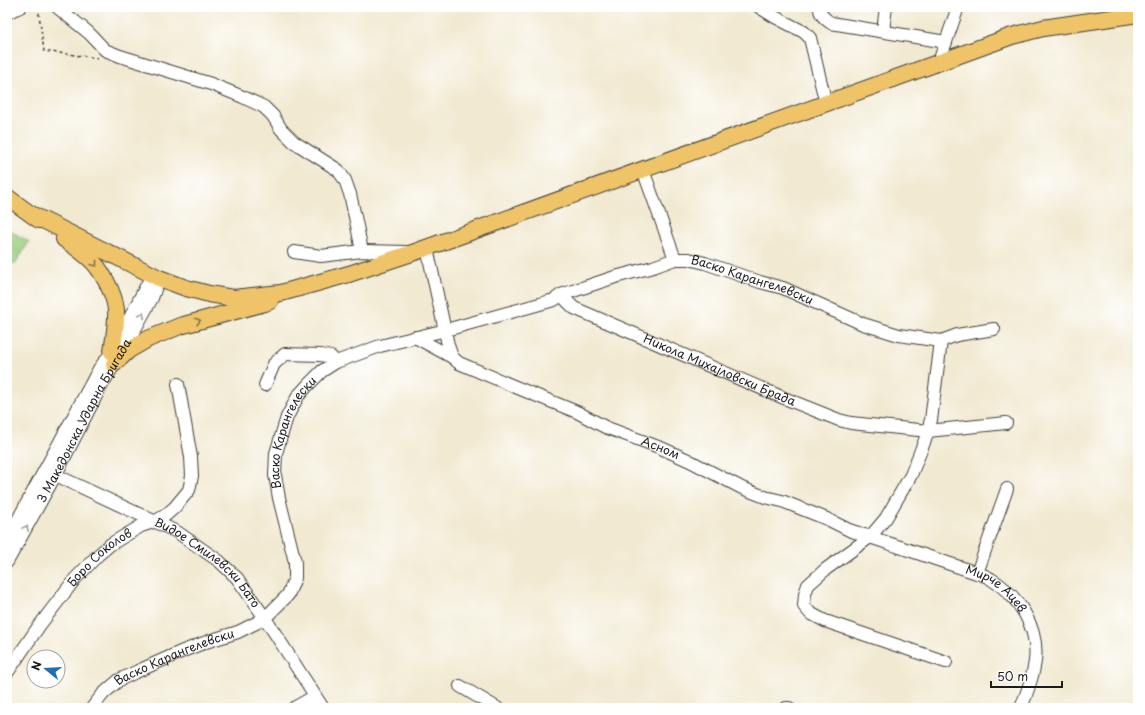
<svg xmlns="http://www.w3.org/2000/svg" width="1145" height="715" font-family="'Playpen Sans',sans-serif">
<rect width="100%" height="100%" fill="#fff"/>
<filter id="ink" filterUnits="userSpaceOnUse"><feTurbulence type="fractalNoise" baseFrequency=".025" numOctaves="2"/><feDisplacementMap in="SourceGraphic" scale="8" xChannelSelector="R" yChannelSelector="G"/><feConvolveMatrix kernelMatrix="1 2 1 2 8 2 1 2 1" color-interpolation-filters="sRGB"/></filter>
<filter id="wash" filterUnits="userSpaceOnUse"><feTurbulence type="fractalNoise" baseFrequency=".012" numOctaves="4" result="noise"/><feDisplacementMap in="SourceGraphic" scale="16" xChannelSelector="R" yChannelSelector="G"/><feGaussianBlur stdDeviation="0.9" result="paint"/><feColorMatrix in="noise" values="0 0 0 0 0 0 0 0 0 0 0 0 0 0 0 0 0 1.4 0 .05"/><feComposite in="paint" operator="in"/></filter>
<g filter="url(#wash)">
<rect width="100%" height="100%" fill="#f1e9d0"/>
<path fill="#95c97b" stroke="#58724c" d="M7,229L29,242L15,264L7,259Z"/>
</g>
<g filter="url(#ink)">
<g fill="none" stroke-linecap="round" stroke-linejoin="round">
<g stroke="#3c3b37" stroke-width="14">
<g id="minor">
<path d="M57,7L89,33L105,50L120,56L211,84L243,97L264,107L273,116L281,129L294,142L338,170L345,180L350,194L357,226L362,251"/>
<path d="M759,7L775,17L804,32L810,38L826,104"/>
<path d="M820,7C819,14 826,20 831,23L946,42"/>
<path d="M7,13L20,7"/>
<path d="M883,31L886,7"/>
<path d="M939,62L958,7"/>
<path d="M643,170L675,259"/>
<path d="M427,248L448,345L452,357"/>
<path d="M294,252L321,256L362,251L407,252"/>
<path id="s1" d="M561,295L615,277L653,267L675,259H689L705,263L760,282L783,288L863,324L899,335L941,341"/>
<path id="s2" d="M415,337L452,357L459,363L518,388L577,412L605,427L661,448L688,460L742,488L765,497L782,501L827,519L849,530L870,537L977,573C982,575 987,576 991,579C1019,596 1039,628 1035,661C1033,677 1027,693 1021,708"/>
<path d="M265,385L274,364L285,354L321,355L331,357L336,362"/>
<path id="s3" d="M45,470L177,532L219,561L237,578L265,618L323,708"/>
<path d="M7,540L99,369L112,352L152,275"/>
<path id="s4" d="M7,562L56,474L99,390L135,329L152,298L159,278"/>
<path d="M977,573L1007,489"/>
<path d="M946,662L825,621L810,613L804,606L805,594L808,585L826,569L870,537L886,518L911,475L925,440L931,420L941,341L957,335L994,329"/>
<path id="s5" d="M7,673L39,626L75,579L98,555L111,544L141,526L156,521L166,515L175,507L189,490L192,476L191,457L178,384"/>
<path d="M460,686L497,708"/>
<path id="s6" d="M92,708L103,694L119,680L138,671L183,651L209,641L238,632L256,623L265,618L288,595L295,578V562L279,498L275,475L276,453L287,417L298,396L308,385L322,371L336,362L380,346L446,330L554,300L561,295L574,308L784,398L839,420L851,423L928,431L1006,423"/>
<path d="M294,708L315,696"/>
<path d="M786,708H789"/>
</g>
</g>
<g stroke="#3c3b37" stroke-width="18">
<g id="major">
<path d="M7,197L39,220"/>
<path d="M31,214L159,278L186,288L209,294L233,298L281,293L349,274L415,252L1012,36L1043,28L1138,14"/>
<path d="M64,239C73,245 81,251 89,258C101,268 114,293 116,309C117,323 114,337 112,352"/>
<path d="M114,364L129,350L148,339L180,326L265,303L270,301"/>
</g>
</g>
<path stroke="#3c3b37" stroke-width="1.5" stroke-dasharray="3 3" stroke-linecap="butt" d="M38,7L44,51L97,58"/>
<use href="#minor" stroke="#fff" stroke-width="12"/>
<use href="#major" stroke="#efc469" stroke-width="16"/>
</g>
<defs><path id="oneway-chevron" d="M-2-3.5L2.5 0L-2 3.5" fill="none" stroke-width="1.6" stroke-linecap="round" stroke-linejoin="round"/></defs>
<g stroke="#867042">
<use href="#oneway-chevron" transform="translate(95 264) rotate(53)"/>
<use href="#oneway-chevron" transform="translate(198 321) rotate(-16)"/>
</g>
<g stroke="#999">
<use href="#oneway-chevron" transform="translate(142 315) rotate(-62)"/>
<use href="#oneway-chevron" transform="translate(26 528) rotate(-62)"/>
</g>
</g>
<g text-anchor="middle" stroke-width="3.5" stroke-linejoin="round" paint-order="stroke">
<g font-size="12" fill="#1c1c1c" stroke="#fff">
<text dy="4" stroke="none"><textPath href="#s1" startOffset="200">Васко Карангелевски</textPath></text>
<text dy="4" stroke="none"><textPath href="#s6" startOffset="901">Никола Михајловски Брада</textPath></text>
<text dy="4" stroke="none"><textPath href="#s4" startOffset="161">3 Македонска Ударна Бригада</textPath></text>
<text dy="4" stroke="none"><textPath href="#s6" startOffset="401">Васко Карангелески</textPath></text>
<text dy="4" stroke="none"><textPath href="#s2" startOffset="270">Асном</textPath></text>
<text dy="4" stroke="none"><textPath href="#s5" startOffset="149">Боро Соколов</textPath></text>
<text dy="4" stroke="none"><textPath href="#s3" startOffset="189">Видое Смилевски Бато</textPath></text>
<text dy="4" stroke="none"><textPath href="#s2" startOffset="636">Мирче Ацев</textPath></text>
<text dy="4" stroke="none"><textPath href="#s6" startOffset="99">Васко Карангелевски</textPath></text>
</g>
</g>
<rect width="1145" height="715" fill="none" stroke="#fff" stroke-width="24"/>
<g transform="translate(46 669) rotate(288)"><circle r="19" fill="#ffffff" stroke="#a4a4a4"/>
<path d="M0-3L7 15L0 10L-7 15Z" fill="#1f6fb2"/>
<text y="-6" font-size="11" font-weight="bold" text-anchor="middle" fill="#1c1c1c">N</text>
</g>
<path d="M991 681v6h71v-6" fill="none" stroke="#1c1c1c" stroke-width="2"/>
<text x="997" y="681" font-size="12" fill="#1c1c1c" stroke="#ffffff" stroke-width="3" paint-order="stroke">50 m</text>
</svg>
